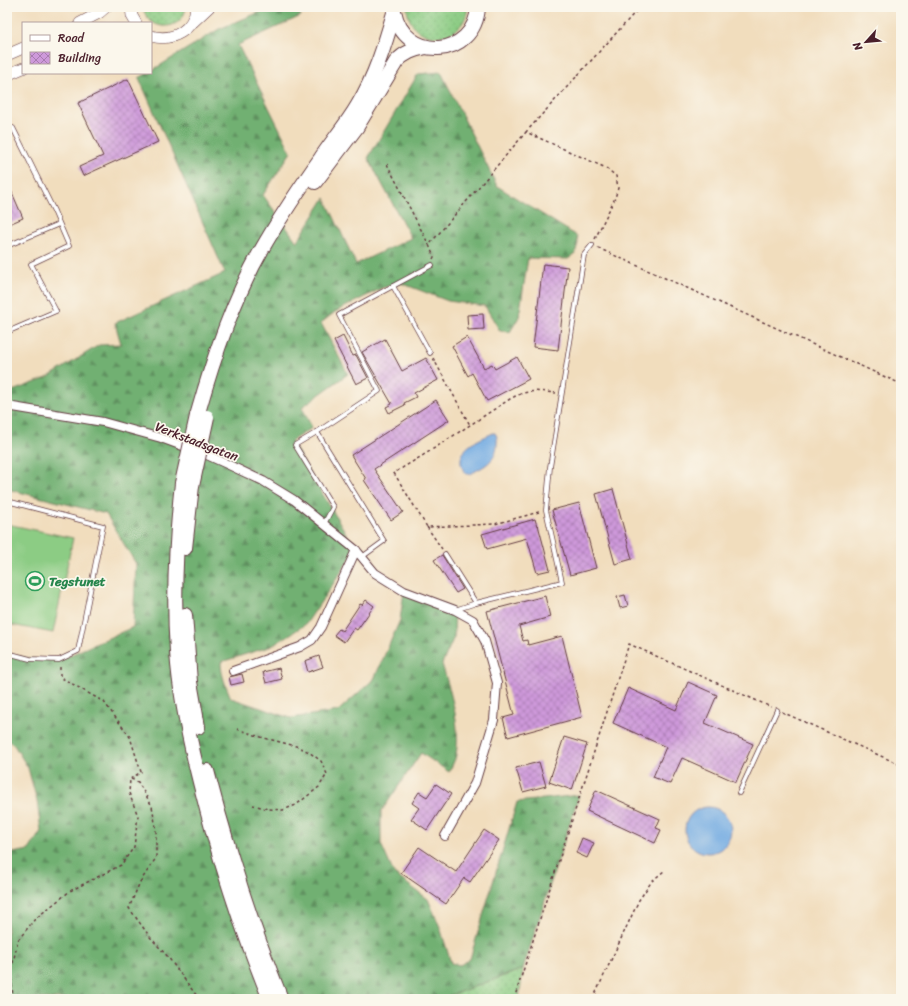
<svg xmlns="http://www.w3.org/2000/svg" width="908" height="1006" font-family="Sriracha,sans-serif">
<defs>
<pattern id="grass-dots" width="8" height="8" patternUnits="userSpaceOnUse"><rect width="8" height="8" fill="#8ccc84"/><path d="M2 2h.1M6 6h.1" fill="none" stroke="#7aaf72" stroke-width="1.8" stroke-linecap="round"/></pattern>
<pattern id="forest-firs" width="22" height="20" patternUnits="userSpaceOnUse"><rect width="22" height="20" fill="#71b072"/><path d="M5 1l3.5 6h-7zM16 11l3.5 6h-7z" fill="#5f8f5e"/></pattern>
<pattern id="building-cross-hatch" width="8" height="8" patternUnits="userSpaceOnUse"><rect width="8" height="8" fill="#ce99da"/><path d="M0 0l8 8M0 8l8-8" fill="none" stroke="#a97cb1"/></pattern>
</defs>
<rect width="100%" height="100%" fill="#fbf7ec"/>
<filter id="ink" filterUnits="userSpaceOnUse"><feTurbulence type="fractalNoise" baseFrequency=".025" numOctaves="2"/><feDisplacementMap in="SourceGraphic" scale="8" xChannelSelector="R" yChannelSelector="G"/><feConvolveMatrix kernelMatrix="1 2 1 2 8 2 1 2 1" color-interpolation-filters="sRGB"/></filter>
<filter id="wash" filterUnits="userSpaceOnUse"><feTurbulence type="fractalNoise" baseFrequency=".012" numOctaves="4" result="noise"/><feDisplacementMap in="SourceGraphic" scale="16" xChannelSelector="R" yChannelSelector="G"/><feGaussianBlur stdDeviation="0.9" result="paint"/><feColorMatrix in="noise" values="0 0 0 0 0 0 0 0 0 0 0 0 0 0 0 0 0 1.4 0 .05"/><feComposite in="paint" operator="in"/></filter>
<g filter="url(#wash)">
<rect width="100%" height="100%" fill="#f1ddbd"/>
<g fill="url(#grass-dots)" stroke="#6b7658">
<path d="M143,7H186C183,33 147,32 143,7Z"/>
<path d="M407,7H468C464,47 408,46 407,7Z"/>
<path d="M523,969L519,999H440Z"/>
</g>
<path fill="url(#forest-firs)" stroke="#5e684e" d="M272,7H297L301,16L238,45L291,152L263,195L297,242L325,198L356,264L411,238L368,158L418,74L441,72L497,186L577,236L578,243L575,254L568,259L528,258L519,317L510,332L500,331L485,306L448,301L401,283L382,288L335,312L321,323L348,374L302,407L312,428L291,441L356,550L306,624L272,646L221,662C221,675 226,686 231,698L291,718L338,711L374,679L400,620L404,591L455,610L454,637L442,664C451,694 461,724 456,755C455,761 451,767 449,772L421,753L381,812V844L394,874L428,899L440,927L451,963L460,965L470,959L517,802L579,795L523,969L440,999H7V854L29,850L41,831L37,801L28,768L14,745L7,740V653L30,659L59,660L133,627L136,564L106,514L7,489V393L47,378L99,345L121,344L115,323L225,273L139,78L148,73H151V71L219,29Z"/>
<path fill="#8ccc84" stroke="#6b7658" d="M7,524L73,538L53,633L7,624Z"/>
<g fill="#73abe2" stroke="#5e6586">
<path d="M493,433H495C498,437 497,441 497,445C496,462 483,467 470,474H467C463,471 462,468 461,463C459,446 481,439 493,433Z"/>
<circle cx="708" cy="830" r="23"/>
</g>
<g id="blocks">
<g fill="url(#building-cross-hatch)">
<path d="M128,79L158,142L83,176L79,167L103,156L78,103Z"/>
<path d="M7,181L23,218L7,225Z"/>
<path d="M543,264L568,267L558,350L533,347Z"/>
<path d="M483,314L484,329L468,330L467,315Z"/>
<path d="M343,336L353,356L356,355L368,378L356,384L334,341Z"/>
<path d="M467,337L484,368L492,364L495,369L517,357L529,379L487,401L472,373L468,376L452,346Z"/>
<path d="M385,339L402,371L426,358L438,380L414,393L416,397L404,403L405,405L389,413L386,407L392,404L362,352Z"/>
<path d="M436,400L449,420L374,469L403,512L391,520L364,480L366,479L351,455Z"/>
<path d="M613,489L632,559L615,564L596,494Z"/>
<path d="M579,503L596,568L570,575L552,510Z"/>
<path d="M535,519L537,526L538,525L550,570L537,573L527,538L487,549L482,534Z"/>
<path d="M442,555L463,589L456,593L434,560Z"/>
<path d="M625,595L628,606L620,608L617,597Z"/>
<path d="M545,596L550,617L519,626L523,641L527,640L528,645L562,636L582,717L508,737L503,718L514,715L487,611Z"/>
<path d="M366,600L374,606L357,630L354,628L344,642L334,635L339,629L342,631L360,604L362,605Z"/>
<path d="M319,656L323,667L308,672L305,661Z"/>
<path d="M279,668L282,679L266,683L263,672Z"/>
<path d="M242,674L244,682L231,685L229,677Z"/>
<path d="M688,682L717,695L705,723L753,744L736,782L682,758L670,784L653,777L666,747L613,723L628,688L676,710Z"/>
<path d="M564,737L587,744L572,790L549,782Z"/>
<path d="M539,762L546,786L523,792L516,768Z"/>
<path d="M436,784L451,794L427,830L411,819L419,808L412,803L419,792L427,797Z"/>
<path d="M596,790L660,819L656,828L661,830L655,843L587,811Z"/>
<path d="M484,830L499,840L470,882L464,878L446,904L401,873L419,847L456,872Z"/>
<path d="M582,838L594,843L587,858L576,853Z"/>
</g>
</g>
</g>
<g filter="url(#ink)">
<use href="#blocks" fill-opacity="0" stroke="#633c41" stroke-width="1"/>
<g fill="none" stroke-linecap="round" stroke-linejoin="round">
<g stroke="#633c41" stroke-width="5.5">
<g id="lane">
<path d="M7,130L13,128L54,211L69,246L31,264L56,311L7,332"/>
<path d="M7,246L59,224"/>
<path d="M393,286L430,353"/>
<path d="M317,432L379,391L339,315L432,265"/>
<path d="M7,501L103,526L78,651L59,660L30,659L7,653"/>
<path d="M324,524L333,507L295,445L317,432L384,541L362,557"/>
<path d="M445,554L476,603"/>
<path d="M455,610L476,603L562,582L546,510L550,467L584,255L592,245"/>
<path d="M739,793L777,710"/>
</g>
</g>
<g stroke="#633c41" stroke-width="10">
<g id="street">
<path d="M7,406L103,422L161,438L207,455L229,465L263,481L294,500L356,550L375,573L404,591L455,610L473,620L485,641L497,683L494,720L475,783L445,836"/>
<path d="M233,671L300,647L312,640L321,627L356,550"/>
</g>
</g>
<g stroke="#633c41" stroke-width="12">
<g id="secondary">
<path d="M131,7L132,16L136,23"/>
<path d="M193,22L209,7"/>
<path d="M80,23L99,13L106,7"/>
<path d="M151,36C173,42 194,30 196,7"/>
<path d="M7,55L23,48"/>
<path d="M7,75L23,68"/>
</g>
</g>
<g stroke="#633c41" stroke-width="16">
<g id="highway">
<path d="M394,11C404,63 475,59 478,7"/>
<path d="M315,182L356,128L396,62C405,52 413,50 426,47"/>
<path d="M197,416C214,356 234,296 266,242C283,213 302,185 321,158C333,140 347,124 358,105C375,77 385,44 394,13"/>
<path d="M182,483C176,539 173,596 177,652C180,697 190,743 201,786C219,859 242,930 270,999"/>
<path d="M185,548L192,486"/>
<path d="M185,615L190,682L198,727"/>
<path d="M207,771C227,848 251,925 281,999"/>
</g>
</g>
<g stroke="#633c41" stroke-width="1.5" stroke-dasharray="3 3" stroke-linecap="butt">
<path d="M387,164L429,245"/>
<path d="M595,239L615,198L618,188L616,176L606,168L526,132L640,7"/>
<path d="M598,248L901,384"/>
<path d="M433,259L434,257L429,245L526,132"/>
<path d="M433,358L470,425"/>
<path d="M539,512L495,524L427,527L394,473L430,451L510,399C528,389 536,391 556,393"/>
<path d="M427,527L442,549"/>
<path d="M782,712L901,765"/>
<path d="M237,729L264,738L296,746L309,752L321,761L327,774L319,787L296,805L283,810L268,809L253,805"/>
<path d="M131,779L138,782L152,806L156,828V858L140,882L129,908L150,937L168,957L199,999"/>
<path d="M13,999L11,972L18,940L35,919L70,891L121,865L134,847L138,816L129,793L130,779L141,772L130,737L104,702L60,677V667"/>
<path d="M514,999L629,644L771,707"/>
<path d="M593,999L639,900L652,881L664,871"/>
</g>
<use href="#lane" stroke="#fff" stroke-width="4"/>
<use href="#street" stroke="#fff" stroke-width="8"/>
<use href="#secondary" stroke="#fff" stroke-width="11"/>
<use href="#highway" stroke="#fff" stroke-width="14"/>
<g stroke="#633c41" stroke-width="16" stroke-linecap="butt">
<g id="highway-bridge">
<path d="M182,483L197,416"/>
<path d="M192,486L207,417"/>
</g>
</g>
<use href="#highway-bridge" stroke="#fff" stroke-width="14"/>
</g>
</g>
<defs>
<g id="stadium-ring" transform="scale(1)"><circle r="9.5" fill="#fbf7ec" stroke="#2e9e5b" stroke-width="1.5"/><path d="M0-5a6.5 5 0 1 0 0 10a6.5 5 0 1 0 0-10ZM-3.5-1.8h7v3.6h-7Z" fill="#2e9e5b"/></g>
</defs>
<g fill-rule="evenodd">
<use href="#stadium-ring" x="35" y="581"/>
</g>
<g text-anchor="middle" stroke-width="3.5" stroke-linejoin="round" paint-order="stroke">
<g font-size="13" fill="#4a1f2b" stroke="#fbf7ec">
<text transform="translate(197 441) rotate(21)" y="5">Verkstadsgatan</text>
</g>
<g font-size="13" font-weight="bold" fill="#27864d" stroke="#fbf7ec" text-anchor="start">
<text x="49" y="586">Tegstunet</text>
</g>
</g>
<rect width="908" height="1006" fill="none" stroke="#fbf7ec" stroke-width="24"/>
<rect x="22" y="22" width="130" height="52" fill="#fbf7ec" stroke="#b4a19f"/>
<rect x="30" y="35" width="20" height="6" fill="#ffffff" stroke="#b4a19f"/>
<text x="58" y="42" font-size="12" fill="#4a1f2b">Road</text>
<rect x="30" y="52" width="20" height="12" fill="url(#building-cross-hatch)" stroke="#b4a19f"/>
<text x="58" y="62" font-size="12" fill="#4a1f2b">Building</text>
<g transform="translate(866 42) rotate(243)" stroke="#fbf7ec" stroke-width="3" paint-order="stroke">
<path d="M0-3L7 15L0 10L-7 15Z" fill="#4a1f2b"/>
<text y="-6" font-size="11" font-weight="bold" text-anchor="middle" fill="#4a1f2b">N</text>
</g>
</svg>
